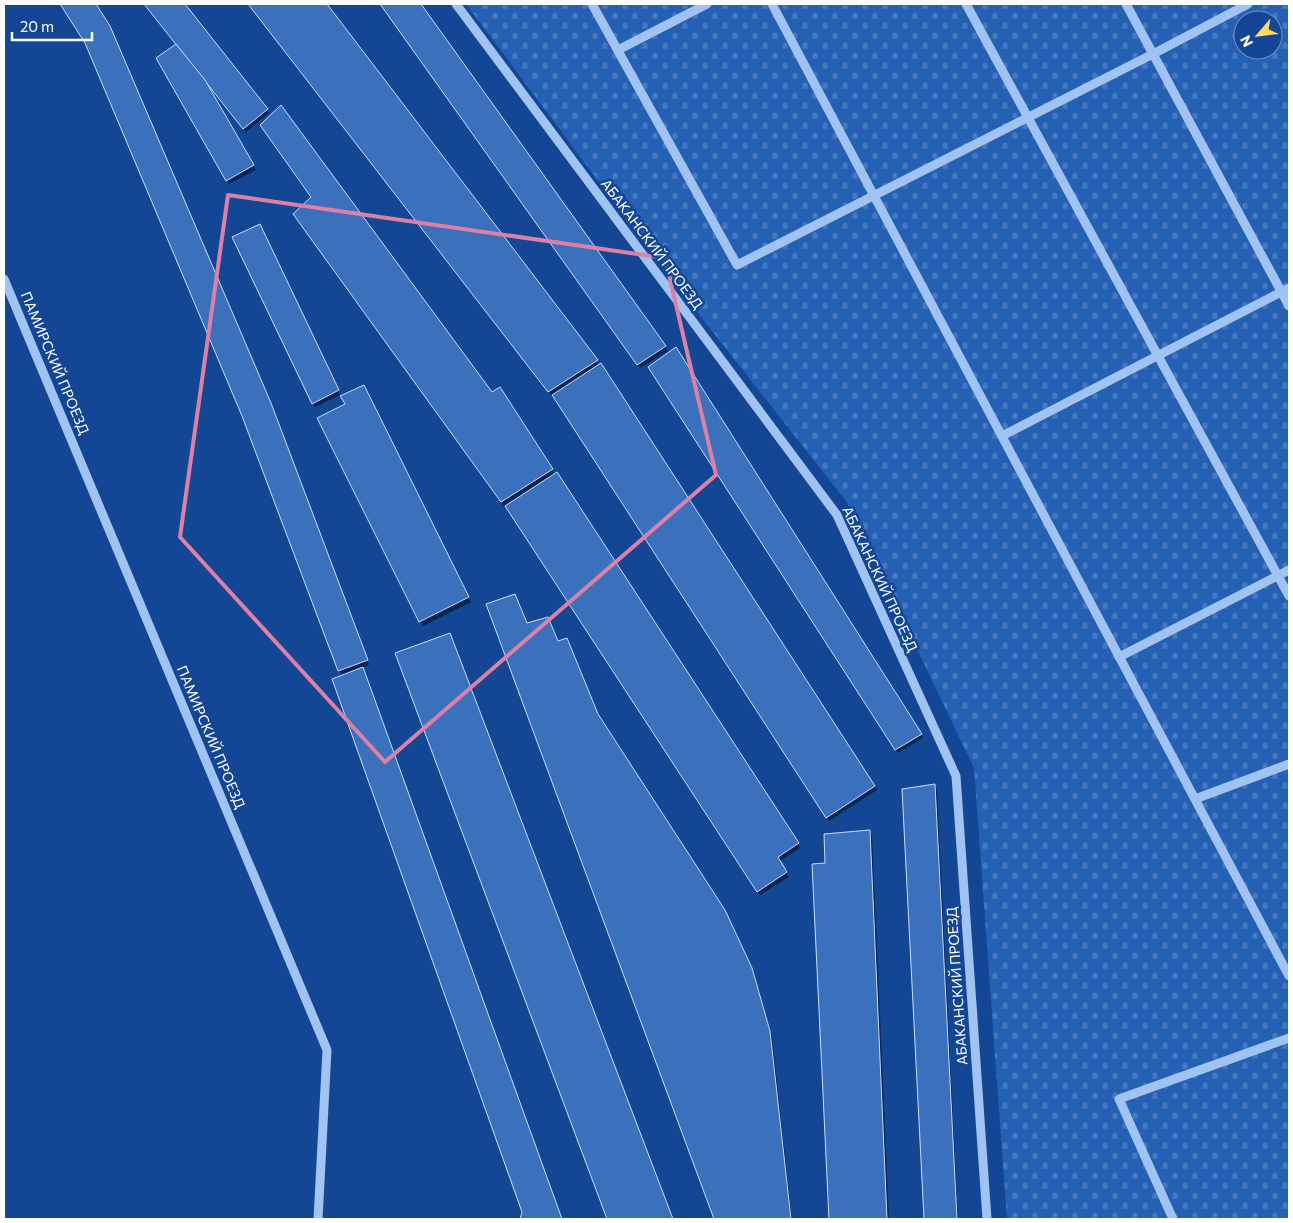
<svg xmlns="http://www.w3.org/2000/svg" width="1293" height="1223" font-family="Commissioner,sans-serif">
<defs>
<pattern id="cemetery-stones" width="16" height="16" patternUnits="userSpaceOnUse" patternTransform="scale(1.25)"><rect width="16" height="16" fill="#2460b3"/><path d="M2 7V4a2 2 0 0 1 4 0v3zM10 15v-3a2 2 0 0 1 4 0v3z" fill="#4578be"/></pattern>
</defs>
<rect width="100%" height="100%" fill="#134694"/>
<path fill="url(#cemetery-stones)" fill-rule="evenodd" d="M466,4H1289V1219H1007L974,768L846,501L682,293ZM1243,20H1273V50H1243Z"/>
<g fill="#0007">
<path d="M62,4H94L112,32L272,409L369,665L361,668L561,1219H521L524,1212L342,676L243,415L86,44Z"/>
<path d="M144,4H183L267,109L269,113L246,132L207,84L206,85L256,170L229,184L158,58L177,45Z"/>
<path d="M249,4H326L599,366L601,365L877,790L829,821L553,394L551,395Z"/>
<path d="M381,4H420L668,351L640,368Z"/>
<path d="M297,218L491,393L499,389L798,844L800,848L779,862L789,877L760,895L506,505L504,506Z"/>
<path d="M262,230L340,395L315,407L313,403Z"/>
<path d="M676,349L923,738L898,753L650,367Z"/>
<path d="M365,390L471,602L423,626L319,419L346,405Z"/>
<path d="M488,605L558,643L599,718L727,915L754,973L772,1036L792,1219H715Z"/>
<path d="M450,634L452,638L673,1219H608L396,654Z"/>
<path d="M935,786L937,790L958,1219H925L903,790Z"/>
<path d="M869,831L872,835L889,1219H830L813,865L827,864Z"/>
</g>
<g fill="#3b70bc" stroke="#c9defd">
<path d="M60,4H96L110,26L271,403L368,660L338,671L242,416L85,43Z"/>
<path d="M144,4H185L268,109L243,129Z"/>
<path d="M248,4H327L598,360L548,392Z"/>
<path d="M380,4H421L666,346L637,365Z"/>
<path d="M176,44L205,80L254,165L226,181L156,58Z"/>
<path d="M281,105L492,392L500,387L553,469L501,502L293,214L311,197L260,125Z"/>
<path d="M260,224L339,390L312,404L232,237Z"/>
<path d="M676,347L922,734L895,750L648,367Z"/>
<path d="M601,363L875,786L826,818L552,395Z"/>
<path d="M364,385L469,597L419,622L317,418L345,404L340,396Z"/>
<path d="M557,472L799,843L778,857L787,872L757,892L505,506Z"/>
<path d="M515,594L527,623L548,617L558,641L567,638L598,714L725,910L752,968L770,1031L791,1219H714L486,604Z"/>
<path d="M450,633L673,1219H607L395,653Z"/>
<path d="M363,667L562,1219H520L522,1212L332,679Z"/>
<path d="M935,784L957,1219H924L902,789Z"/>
<path d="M870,830L887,1219H829L812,864L825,863L824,834Z"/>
</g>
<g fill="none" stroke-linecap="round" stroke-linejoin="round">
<g stroke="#a1c3f2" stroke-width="9">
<path d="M456,4L837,515L956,776L987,1219"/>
<path d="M592,4L737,265L1153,54L1248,4"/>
<path d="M772,4L1289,976"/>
<path d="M966,4L1289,596"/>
<path d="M1126,4L1289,306"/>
<path d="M618,50L707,4"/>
<path d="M4,279L327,1050L318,1219"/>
<path d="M1002,436L1289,288"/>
<path d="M1119,657L1289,570"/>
<path d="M1195,799L1289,764"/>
<path d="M1173,1219L1119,1099L1289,1038"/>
</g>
</g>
<path fill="none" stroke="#dd80a5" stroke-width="4" stroke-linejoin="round" d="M228,195L665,258L716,475L385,762L180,537Z"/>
<g text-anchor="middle" stroke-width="5" stroke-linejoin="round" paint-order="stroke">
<g font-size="14" fill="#fff" stroke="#134694">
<text transform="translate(652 244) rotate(53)" y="5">АБАКАНСКИЙ ПРОЕЗД</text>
<text transform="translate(55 363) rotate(67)" y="5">ПАМИРСКИЙ ПРОЕЗД</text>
<text transform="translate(880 579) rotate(65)" y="5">АБАКАНСКИЙ ПРОЕЗД</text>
<text transform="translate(211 737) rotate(67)" y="5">ПАМИРСКИЙ ПРОЕЗД</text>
<text transform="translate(957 986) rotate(-94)" y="5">АБАКАНСКИЙ ПРОЕЗД</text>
</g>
</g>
<rect width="1293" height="1223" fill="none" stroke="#ffffff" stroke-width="10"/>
<g transform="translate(1258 35) rotate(242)"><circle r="24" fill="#134694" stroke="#7190bf"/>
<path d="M0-4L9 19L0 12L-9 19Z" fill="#ffd762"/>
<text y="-8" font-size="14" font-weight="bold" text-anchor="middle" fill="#ffffff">N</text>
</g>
<path d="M12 32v8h80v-8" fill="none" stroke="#ffffff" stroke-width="2.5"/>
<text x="20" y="32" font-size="15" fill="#ffffff" stroke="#134694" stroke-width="4" paint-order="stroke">20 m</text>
</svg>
